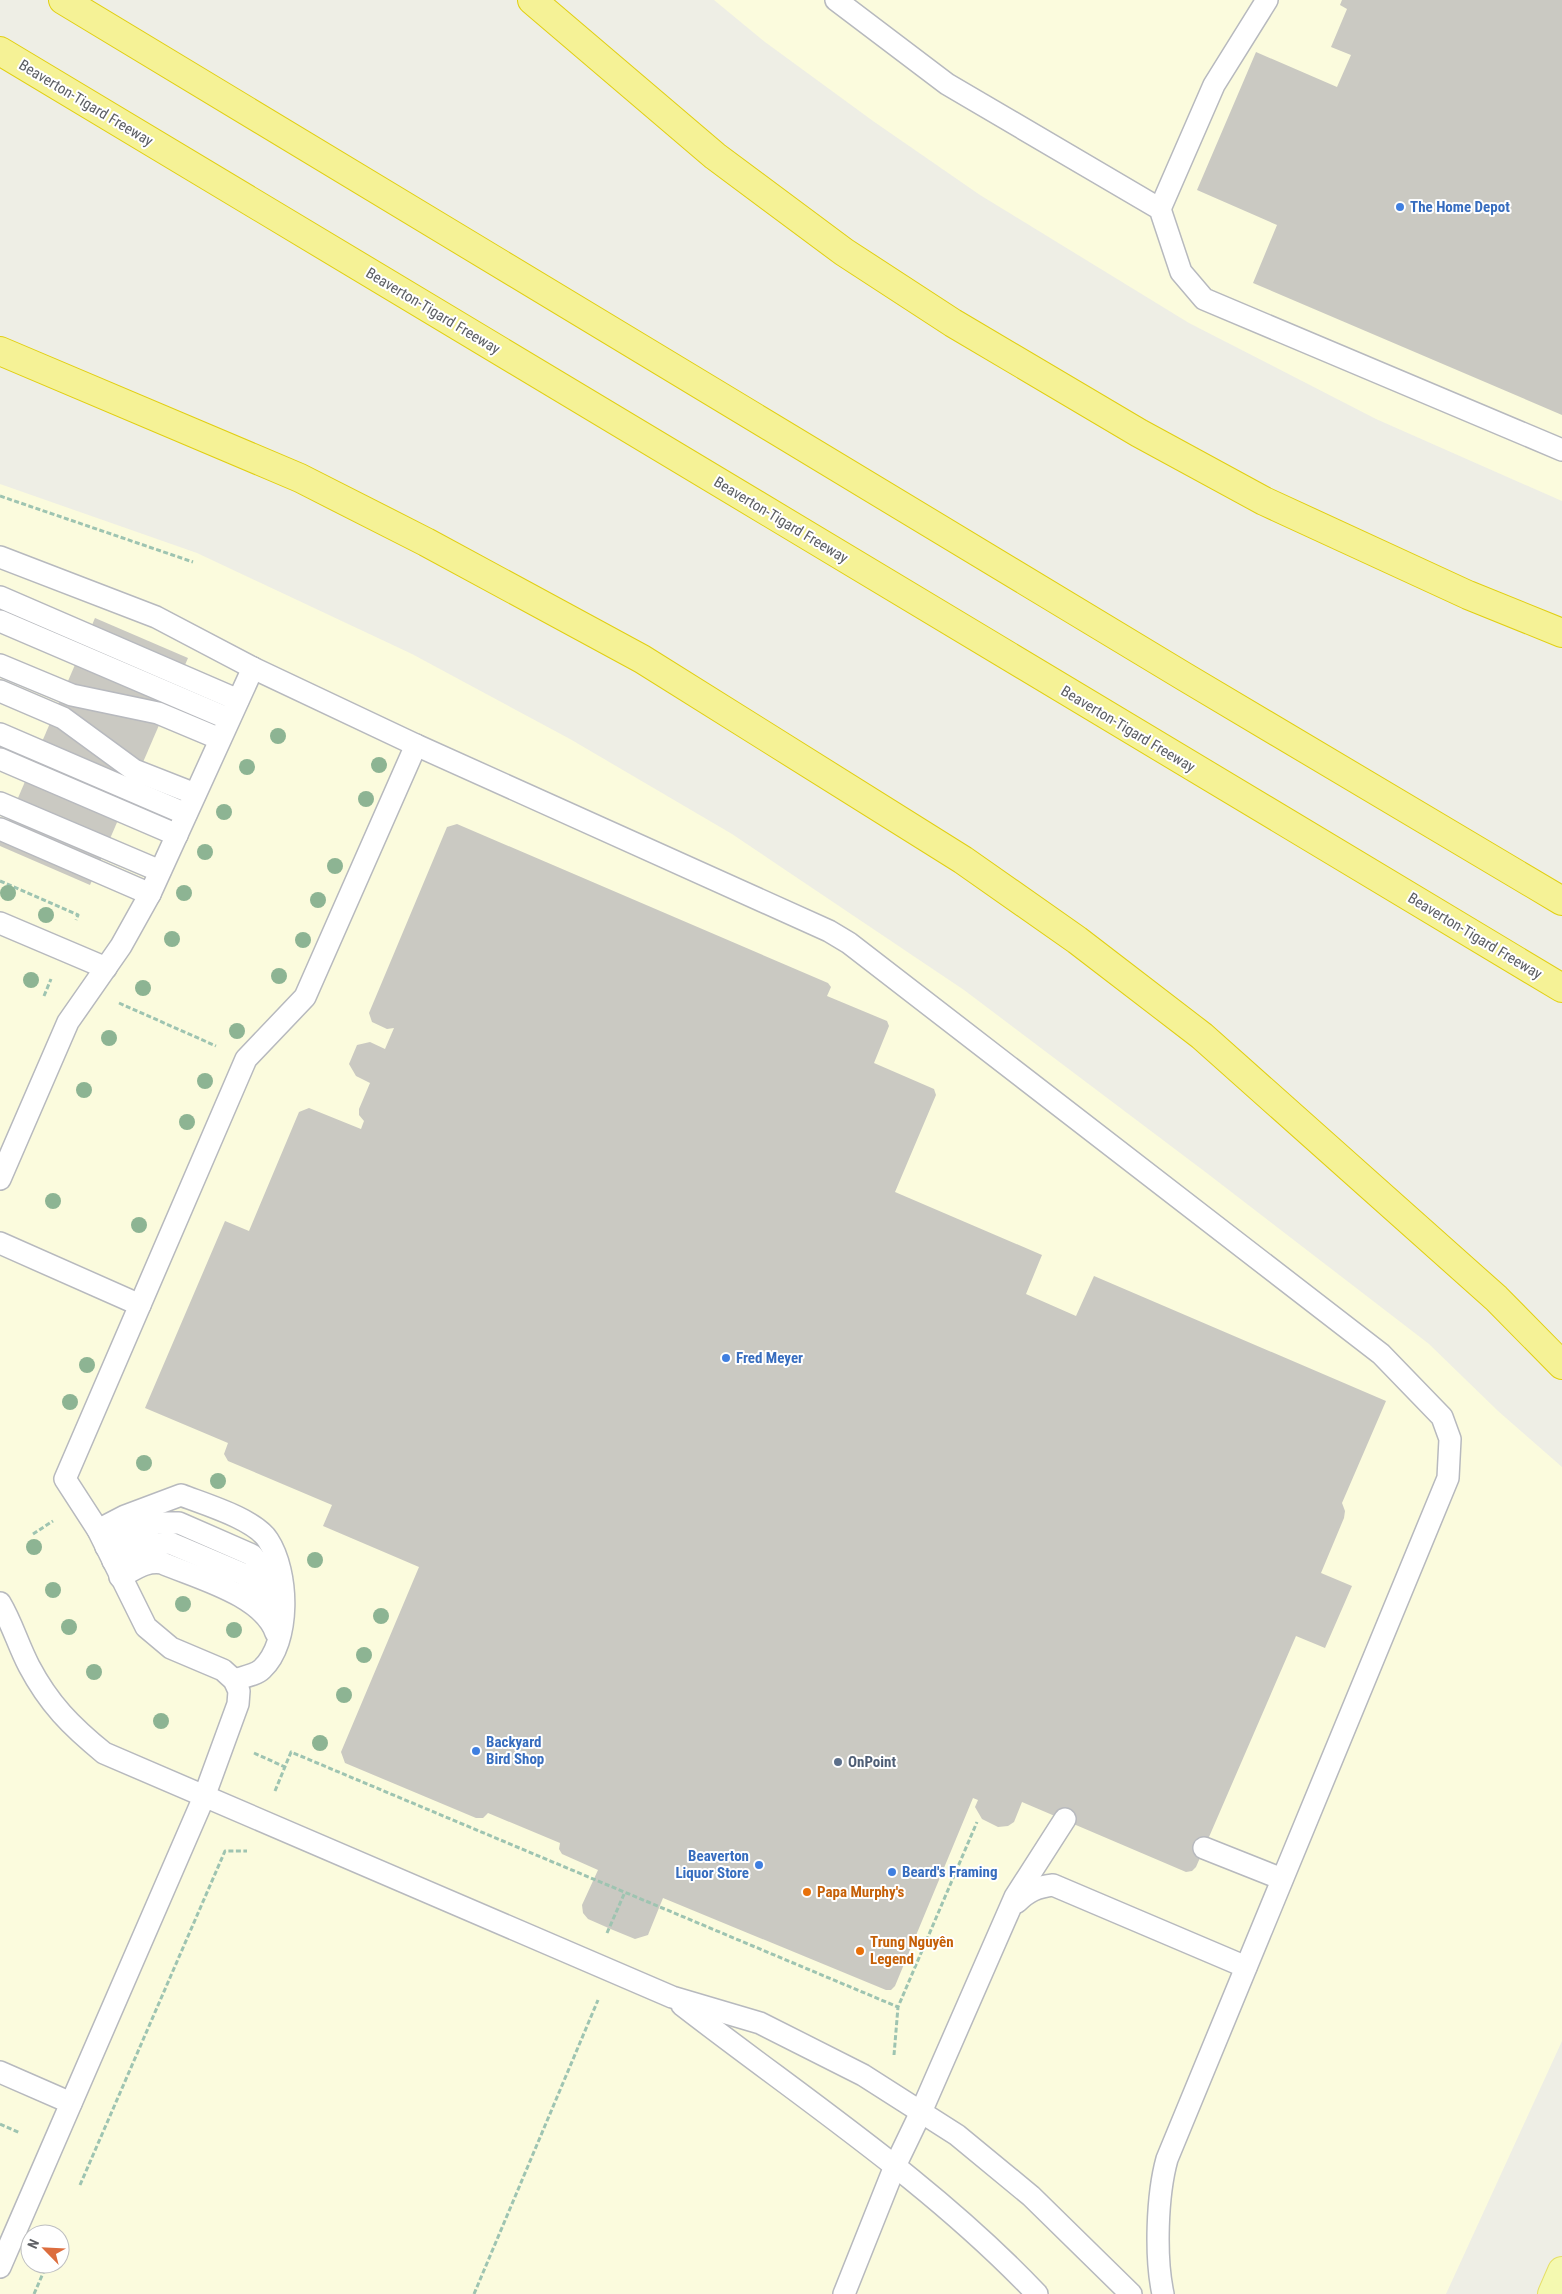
<svg xmlns="http://www.w3.org/2000/svg" width="1562" height="2294" font-family="'Roboto Condensed',sans-serif">
<rect width="100%" height="100%" fill="#eeeee5"/>
<g fill="#fbfbdd" fill-rule="evenodd">
<path d="M714,0H1562V501L1376,419L1189,323L980,195L873,121L765,42Z"/>
<path d="M0,484L197,553L412,654L570,739L732,834L964,990L1208,1174L1429,1344L1498,1411L1562,1467V2041L1446,2294H0ZM30,2234H60V2264H30Z"/>
</g>
<g fill="#cac9c2">
<path d="M1342,0H1562V415L1253,283L1277,225L1197,190L1256,52L1337,87L1351,55L1331,47L1347,9L1340,5Z"/>
<path d="M95,618L188,658L90,885L0,846V840Z"/>
<path d="M457,824L828,983L831,987L827,996L887,1021L889,1026L874,1063L934,1089L936,1095L895,1192L1042,1255L1026,1294L1076,1316L1094,1276L1386,1401L1342,1503L1345,1511L1344,1518L1321,1573L1352,1586L1325,1648L1296,1636L1196,1867L1192,1871L1186,1872L1022,1802L1014,1822L1008,1826L998,1827L982,1819L975,1807L978,1800L973,1798L895,1986L891,1990H886L663,1898L648,1935L635,1939L613,1930L588,1919L583,1913L582,1905L598,1870L562,1854L559,1849L560,1843L488,1813L483,1818H476L345,1763L341,1752L419,1567L323,1526L332,1505L228,1461L224,1454L228,1443L145,1408L225,1221L249,1231L299,1112L309,1108L361,1129L364,1121L359,1115V1109L370,1083L356,1076L349,1064L357,1045L370,1042L385,1049L394,1028L387,1029L372,1022L369,1013L447,827Z"/>
</g>
<g fill="none" stroke-linecap="round" stroke-linejoin="round">
<g stroke="#b7b9be" stroke-width="24">
<g id="lane">
<path d="M836,0L947,84L1160,209L1181,272L1204,299L1562,450"/>
<path d="M1160,209L1214,85L1267,0"/>
<path d="M0,557L156,617L253,668L416,745L305,997L246,1059L65,1479L98,1530L146,1627L171,1648L223,1670L234,1680L239,1691L238,1704L204,1797L0,2267"/>
<path d="M0,597L238,700"/>
<path d="M0,621L229,719"/>
<path d="M0,665L72,695L158,713L220,739"/>
<path d="M0,691L63,718L134,770L195,794"/>
<path d="M0,734L186,814"/>
<path d="M416,745L829,931L849,943L1381,1354L1442,1417L1450,1439L1448,1478L1167,2159C1157,2195 1155,2257 1163,2294"/>
<path d="M0,759L177,835"/>
<path d="M0,803L160,871"/>
<path d="M0,829L150,894"/>
<path d="M0,923L106,968"/>
<path d="M0,1179L68,1022L121,946L150,894L253,668"/>
<path d="M0,1243L140,1305"/>
<path d="M98,1530L125,1516L181,1495C204,1504 255,1519 268,1540C289,1572 291,1642 262,1669C256,1675 243,1677 234,1680"/>
<path d="M106,1547L156,1523H179L252,1555L280,1590"/>
<path d="M113,1561L144,1545L170,1543L243,1574L269,1597L279,1611"/>
<path d="M120,1577C134,1570 146,1560 162,1563C197,1578 263,1595 276,1633"/>
<path d="M0,1603C12,1623 18,1645 29,1666C49,1704 71,1726 104,1753L672,1997L760,2023L863,2075L957,2135L1031,2196L1131,2294"/>
<path d="M1204,1848L1282,1879"/>
<path d="M1017,1902C1028,1891 1037,1887 1053,1885L1246,1967"/>
<path d="M682,2005C802,2098 932,2183 1037,2294"/>
<path d="M0,2072L71,2103"/>
<path d="M844,2294L895,2166L921,2112L1015,1897L1065,1819"/>
</g>
</g>
<g stroke="#e6df66" stroke-width="30">
<path id="primary" d="M1552,2294L1562,2271"/>
</g>
<g stroke="#e1cf12" stroke-width="30">
<g id="highway">
<path d="M63,0L1185,677L1562,901"/>
<path d="M532,0L715,156L844,252L953,323L1139,433L1264,501L1468,595L1562,633"/>
<path d="M0,51L1562,988"/>
<path d="M0,351L300,478L426,542L642,659L963,860L1077,940L1202,1036L1496,1298L1562,1365"/>
</g>
</g>
<g stroke="#9ec4b1" stroke-width="3" stroke-dasharray="5 2.5" stroke-linecap="butt">
<path d="M0,496L193,562"/>
<path d="M0,881L78,915L76,920"/>
<path d="M44,996L51,979"/>
<path d="M119,1003L216,1046"/>
<path d="M33,1534L53,1521"/>
<path d="M254,1753L285,1767"/>
<path d="M275,1791L291,1752L898,2007"/>
<path d="M607,1933L625,1892"/>
<path d="M894,2055L898,2007L977,1822"/>
<path d="M0,2124L20,2133"/>
<path d="M80,2185L225,1851H247"/>
<path d="M34,2294L47,2264"/>
<path d="M474,2294L598,2000"/>
</g>
<use href="#lane" stroke="#fff" stroke-width="21"/>
<use href="#primary" stroke="#f4f9b0" stroke-width="28"/>
<use href="#highway" stroke="#f5f296" stroke-width="28"/>
</g>
<g fill="#8db493">
<circle cx="278" cy="736" r="8"/>
<circle cx="379" cy="765" r="8"/>
<circle cx="247" cy="767" r="8"/>
<circle cx="366" cy="799" r="8"/>
<circle cx="224" cy="812" r="8"/>
<circle cx="205" cy="852" r="8"/>
<circle cx="335" cy="866" r="8"/>
<circle cx="8" cy="893" r="8"/>
<circle cx="184" cy="893" r="8"/>
<circle cx="318" cy="900" r="8"/>
<circle cx="46" cy="915" r="8"/>
<circle cx="172" cy="939" r="8"/>
<circle cx="303" cy="940" r="8"/>
<circle cx="279" cy="976" r="8"/>
<circle cx="31" cy="980" r="8"/>
<circle cx="143" cy="988" r="8"/>
<circle cx="237" cy="1031" r="8"/>
<circle cx="109" cy="1038" r="8"/>
<circle cx="205" cy="1081" r="8"/>
<circle cx="84" cy="1090" r="8"/>
<circle cx="187" cy="1122" r="8"/>
<circle cx="53" cy="1201" r="8"/>
<circle cx="139" cy="1225" r="8"/>
<circle cx="87" cy="1365" r="8"/>
<circle cx="70" cy="1402" r="8"/>
<circle cx="144" cy="1463" r="8"/>
<circle cx="218" cy="1481" r="8"/>
<circle cx="34" cy="1547" r="8"/>
<circle cx="315" cy="1560" r="8"/>
<circle cx="53" cy="1590" r="8"/>
<circle cx="183" cy="1604" r="8"/>
<circle cx="381" cy="1616" r="8"/>
<circle cx="69" cy="1627" r="8"/>
<circle cx="234" cy="1630" r="8"/>
<circle cx="364" cy="1655" r="8"/>
<circle cx="94" cy="1672" r="8"/>
<circle cx="344" cy="1695" r="8"/>
<circle cx="161" cy="1721" r="8"/>
<circle cx="320" cy="1743" r="8"/>
</g>
<g fill="#3f7fe0" stroke="#fff" stroke-width="2">
<circle cx="1400" cy="207" r="5"/>
<circle cx="726" cy="1358" r="5"/>
<circle cx="476" cy="1751" r="5"/>
<circle cx="759" cy="1865" r="5"/>
<circle cx="892" cy="1872" r="5"/>
</g>
<circle fill="#5c6f8a" stroke="#fff" stroke-width="2" cx="838" cy="1762" r="5"/>
<g fill="#e8710a" stroke="#fff" stroke-width="2">
<circle cx="807" cy="1892" r="5"/>
<circle cx="860" cy="1951" r="5"/>
</g>
<g text-anchor="middle" stroke-width="4" stroke-linejoin="round" paint-order="stroke">
<g font-size="15" fill="#5d5f64" stroke="#fff">
<text transform="translate(86 103) rotate(31)" y="5">Beaverton-Tigard Freeway</text>
<text transform="translate(433 311) rotate(31)" y="5">Beaverton-Tigard Freeway</text>
<text transform="translate(781 520) rotate(31)" y="5">Beaverton-Tigard Freeway</text>
<text transform="translate(1128 729) rotate(31)" y="5">Beaverton-Tigard Freeway</text>
<text transform="translate(1475 936) rotate(31)" y="5">Beaverton-Tigard Freeway</text>
</g>
<g font-size="15" font-weight="bold" fill="#366cbe" stroke="#fff" text-anchor="start">
<text x="1410" y="212">The Home Depot</text>
<text x="736" y="1363">Fred Meyer</text>
<text x="486" y="1747">Backyard<tspan x="486" dy="17">Bird Shop</tspan></text>
<text x="749" y="1861" text-anchor="end">Beaverton<tspan x="749" dy="17">Liquor Store</tspan></text>
<text x="902" y="1877">Beard's Framing</text>
</g>
<g font-size="15" font-weight="bold" fill="#4e5e75" stroke="#fff" text-anchor="start">
<text x="848" y="1767">OnPoint</text>
</g>
<g font-size="15" font-weight="bold" fill="#c56008" stroke="#fff" text-anchor="start">
<text x="817" y="1897">Papa Murphy's</text>
<text x="870" y="1947">Trung Nguyên<tspan x="870" dy="17">Legend</tspan></text>
</g>
</g>
<g transform="translate(45 2249) rotate(294)"><circle r="24" fill="#ffffff" stroke="#bebfc1"/>
<path d="M0-4L9 19L0 12L-9 19Z" fill="#dc6d3e"/>
<text y="-8" font-size="14" font-weight="bold" text-anchor="middle" fill="#5d5f64">N</text>
</g>
</svg>
